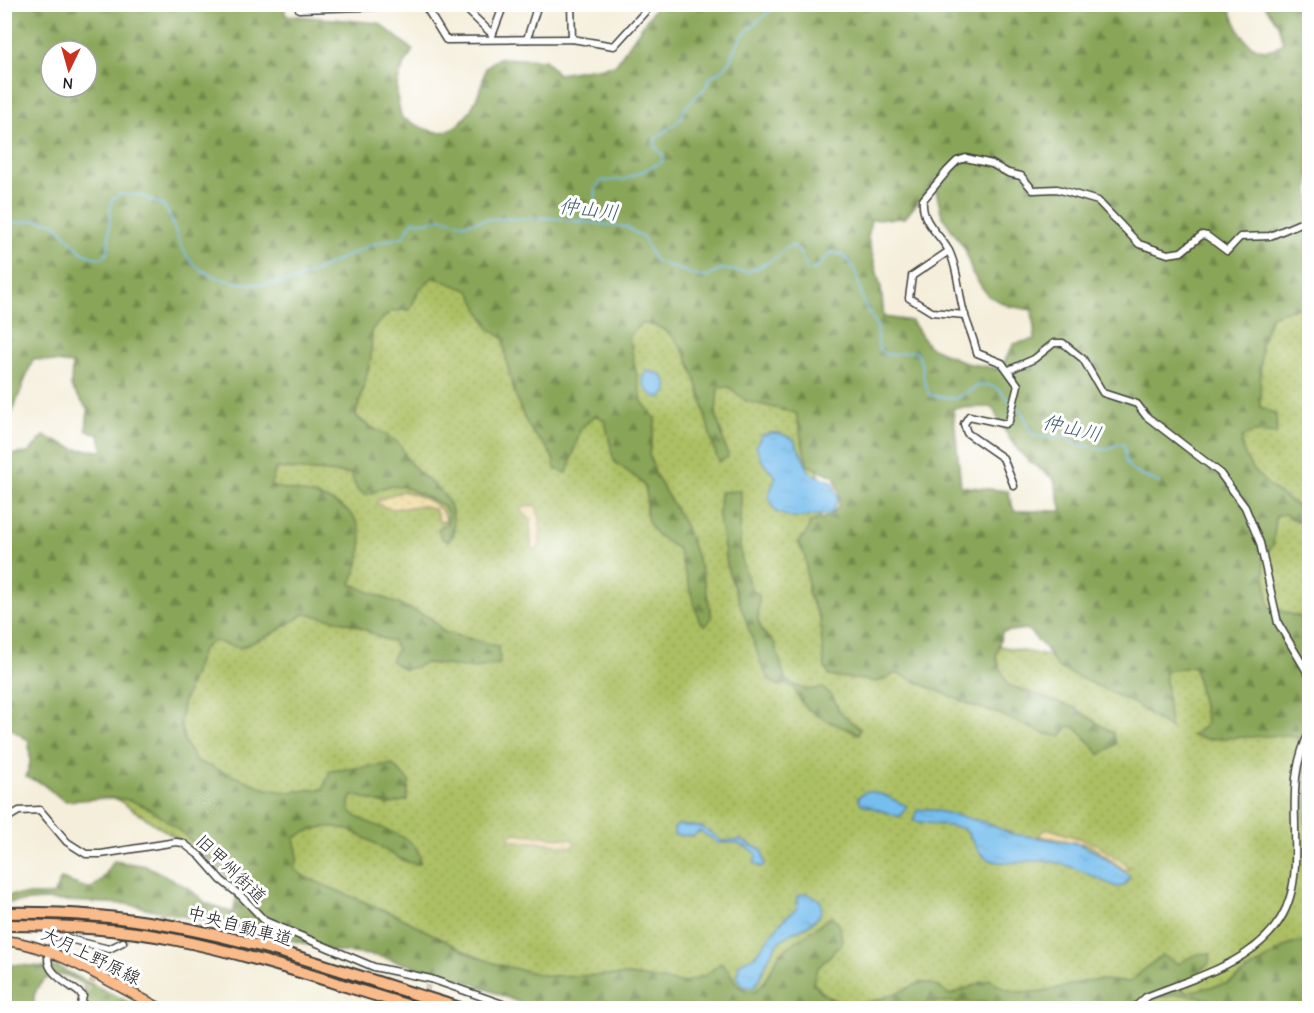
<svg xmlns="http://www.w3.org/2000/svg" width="1314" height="1013" font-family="'Comic Neue','Klee One',sans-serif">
<defs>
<pattern id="grass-dots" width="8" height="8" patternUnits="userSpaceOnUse" patternTransform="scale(1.5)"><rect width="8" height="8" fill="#acbf63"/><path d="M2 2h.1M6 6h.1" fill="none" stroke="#93a455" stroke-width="1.8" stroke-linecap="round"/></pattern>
<pattern id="forest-firs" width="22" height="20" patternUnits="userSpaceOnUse" patternTransform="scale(1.5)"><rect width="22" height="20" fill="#89a659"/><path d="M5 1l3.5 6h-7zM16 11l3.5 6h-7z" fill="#6f8649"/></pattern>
<pattern id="sand-dots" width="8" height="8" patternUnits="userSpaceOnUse" patternTransform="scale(1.5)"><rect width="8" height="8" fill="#eeda9e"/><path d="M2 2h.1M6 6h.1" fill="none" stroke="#ccba88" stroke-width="1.8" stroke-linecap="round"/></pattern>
<pattern id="water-ripples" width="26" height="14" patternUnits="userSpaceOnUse" patternTransform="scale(1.5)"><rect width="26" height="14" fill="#76beee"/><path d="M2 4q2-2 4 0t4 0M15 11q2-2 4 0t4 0" fill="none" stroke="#66a3cc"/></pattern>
</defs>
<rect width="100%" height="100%" fill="#fff"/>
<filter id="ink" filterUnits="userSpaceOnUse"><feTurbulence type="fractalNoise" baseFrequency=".0167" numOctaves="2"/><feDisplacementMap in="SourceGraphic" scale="12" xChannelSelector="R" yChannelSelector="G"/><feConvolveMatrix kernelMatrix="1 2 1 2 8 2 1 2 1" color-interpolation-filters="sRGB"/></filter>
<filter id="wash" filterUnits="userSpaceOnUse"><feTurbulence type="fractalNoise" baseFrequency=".008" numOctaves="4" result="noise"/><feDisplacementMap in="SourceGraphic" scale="24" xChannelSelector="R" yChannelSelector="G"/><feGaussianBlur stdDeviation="1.35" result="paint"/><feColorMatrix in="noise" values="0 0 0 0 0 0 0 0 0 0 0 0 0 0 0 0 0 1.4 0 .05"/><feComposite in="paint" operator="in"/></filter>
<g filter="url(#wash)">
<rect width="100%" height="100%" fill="#f4eeda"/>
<path fill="url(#grass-dots)" stroke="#646e40" stroke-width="1.5" d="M408,259L744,334L818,444L822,570L995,645L1138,675L1231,351L1309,262V984L1270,1000L981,1008H648L313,928L48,754L245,464Z"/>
<g fill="url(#forest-firs)" stroke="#52613a" stroke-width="1.5" fill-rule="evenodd">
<path d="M5,5H285V15L379,23L413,50C397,78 392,86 402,118C414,123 433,136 446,131C471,123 481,91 486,67L499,58L545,60L558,74L615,65L657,5H1229C1236,29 1252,65 1283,43L1278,24L1264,5H1309V307L1292,309L1271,316L1261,343L1260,407L1276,414L1277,434L1253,432L1242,438C1239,470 1285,499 1309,513V528L1284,514L1276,516L1273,545L1263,558L1269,607L1309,620V822L1305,823C1302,795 1298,771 1309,744L1290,735L1207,739L1192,736L1207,724L1194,666L1165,671L1170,729L1133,703L1057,667L1044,647L1027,629L1002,632L996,658L1008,685L1075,708L1113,733L1116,744L1100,755L1077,728L1068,726L1061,737L1040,732L997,713L978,708L896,673L878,682L829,676L824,664L820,619L809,596L805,556L798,542L807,532L810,522C840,515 845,505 834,476L807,465L796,413L746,401L729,387L718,388L716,414L728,457L719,462C701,424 699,321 640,324L629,336L642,402L656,419L649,454L656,476L685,525L702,571L712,618L705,626L699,620L678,549C661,539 645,529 646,507C647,499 648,491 643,484C636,475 622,469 614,461L605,421L596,415L581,428L567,473L555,469C552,448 546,448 534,434C519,416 504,361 504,339L489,329L470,291L433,277L419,290L410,310L391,311L372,329L371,359L356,415C363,426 387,433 398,443C403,447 404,454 407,459C431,491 455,486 454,534L448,541L441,538L438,529L447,523L448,514L443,505L405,487L388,486L367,495L357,490L351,474L276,468L271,486C334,498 384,506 351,584L431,618L444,632L498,646L500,664L473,668L426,663L405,670L391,661L397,649L393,641C380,641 371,631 359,627C341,620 322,617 304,614L274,633L240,648L213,641L202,650L183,704L180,723L185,743L196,761L267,789L286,792L323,789L330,771L392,764L409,781L407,800L388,805L354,795C325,828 426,823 420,864C407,864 401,859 390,853C353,831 335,815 294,838L298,857L294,869L307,878L398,916L470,954L496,964L547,976L629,975L683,983L706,975L720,963C738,974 729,989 755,992L765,981L780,953L832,916L840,926L842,943L817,969L813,982C836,1013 866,1006 899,992C906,990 913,984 920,983C931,981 942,989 950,995L990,979C1015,1003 1058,988 1086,981C1099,978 1116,982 1129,982L1162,955L1178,964L1197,954L1211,953L1209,963L1179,988L1187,992L1229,983L1291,943L1309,942V1008H1220L1209,999L1176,994L1111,1008H986V1002H931L915,1008H544L527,1006L472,983L378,956L334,951L258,932L126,904L43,900L5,903V895H53L61,879L90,889L101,881L114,861L147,866L190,889L206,903L233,913L238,890C214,862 162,806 124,799C106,796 83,801 64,801L41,783L26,777L30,763L29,741L5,725V455L28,453L44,436L75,449L103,451L99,435L86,430L88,410L71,387L72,364L33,359L10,419L5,427ZM51,51H87V87H51ZM934,182L942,216L965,249L972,273L988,296L1009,306L1032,310L1035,339L1014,344L1000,369L966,363L928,346L912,321L884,317L881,288L868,238L871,220L905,218ZM992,407C1012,446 1017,455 1054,479L1062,511H1014L1008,491L961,486L953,408Z"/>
<path d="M741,491L740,544L742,562L751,589L759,595L758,620L763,633L774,642L786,681L806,690L823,688L833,697L839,711L860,729L859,734C835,724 802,715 794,688L784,684L779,686L770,681L763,669L728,570L719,519L720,492Z"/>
<path d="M4,964L60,968L140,1008H80L85,985C79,982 70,976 64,975C44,973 30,991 35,1008H5Z"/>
</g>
<g fill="url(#sand-dots)" stroke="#857b5d" stroke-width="1.5">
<path d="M402,491C417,495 445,503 446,521L440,522L435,510C416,498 397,518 377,503L378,500Z"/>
<path d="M530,505H535C541,511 543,546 536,551L531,548L530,519L521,512L522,508Z"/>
<path d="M1047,828L1096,844L1129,867L1125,870L1090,845L1038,836Z"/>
<path d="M514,833L570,839L574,841L575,845L570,847L547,843L511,841L508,837Z"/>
</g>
<g fill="url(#water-ripples)" stroke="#496d85" stroke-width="1.5">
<path d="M648,371L659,373L667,382V392L660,398C650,396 641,387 643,376Z"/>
<path d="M770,433H779L794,439L810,473L833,482L838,499L831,514L792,518L776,512L768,497L776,477L762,461L756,446L762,435Z"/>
<path d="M867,791L884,795L907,806L900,817L861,804L858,797Z"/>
<path d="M929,809L984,822L1012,834L1077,843L1098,853L1130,876L1124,886L1116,887C1094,877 1071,864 1047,861C1027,859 1006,867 988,859C974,852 974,835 962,828L913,821L918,810Z"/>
<path d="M678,825L702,827L722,841L741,840L762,850L765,864L762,867L755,864L756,853L738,843H718L700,831L693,836L674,835V828Z"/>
<path d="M806,893L820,900C829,923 795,929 782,939C769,951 764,973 754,988L742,986L737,978L739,963L754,957L783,920L797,908V896Z"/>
</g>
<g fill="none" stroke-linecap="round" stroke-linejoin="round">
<g stroke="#76beee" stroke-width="1.5">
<path d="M579,222L595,207L596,188L602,181L624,180L662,162L664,157L654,145L655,139L680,120L685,108L705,88L711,76C734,68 728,54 742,37C752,25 766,15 778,4"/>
<path d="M4,224L37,220L55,223L80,251L92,257L103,258L108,251L111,201L119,194L142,196L164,206C175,222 177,244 190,260C212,286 266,288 296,280L375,243L403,237L413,221L426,222L441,218L465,224L488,219L552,218L626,227L643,237L654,260L697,276L708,277L721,269L748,272L771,261L791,245L799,251L808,271L816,269L832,252C861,257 856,287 866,308C869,313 874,318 876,324C880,333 874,349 885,354C895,358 904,348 917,353C926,366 920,381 930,395L955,399L980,385H988L998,389L1011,402"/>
<path d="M1015,405C1027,414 1025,427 1035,437L1063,436L1072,443L1105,450L1118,444H1124L1126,463L1134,472L1160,483"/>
</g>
</g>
</g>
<g filter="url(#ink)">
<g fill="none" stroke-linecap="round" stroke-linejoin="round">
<g stroke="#d4cebe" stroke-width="6" stroke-dasharray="6 3" stroke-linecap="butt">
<path d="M123,942L168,913"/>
<path d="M83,1000L109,949"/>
<path d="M422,1008L428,985"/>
</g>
<g stroke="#3c3c38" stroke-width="9">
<g id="street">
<path d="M300,4L299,9L426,5"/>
<path d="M424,4L446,40L572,39L614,46L652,4"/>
<path d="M461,4L491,33"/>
<path d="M571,4L572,39"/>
<path d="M492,36L504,4"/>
<path d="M527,39L538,4"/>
<path d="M949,251L912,276L909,298L932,312L965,315"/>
<path d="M1009,370L1034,359L1054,343H1063L1083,359L1103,393L1137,404L1146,416L1219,472L1245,507L1260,543L1278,623L1310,677"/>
<path d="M1014,486L1003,458L967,433L964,424L969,416L1005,424L1009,421L1018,385L1002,363L977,353C974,339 968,326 964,313C958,292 959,273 950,253C941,234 921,224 923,200L948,170L957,161L966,158L992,164L1008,173L1021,176L1033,190L1057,189L1098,201L1139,244L1168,254L1181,252L1202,235L1207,236L1227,251L1240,237L1270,236L1310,219"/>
<path d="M4,820L19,811L40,810L67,842L86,854H101L176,842L183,843L200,856L221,880L241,896L265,921L374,967L431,979L514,1008"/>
<path d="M80,1008L83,996C68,982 37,971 52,946L69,939L109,949L123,942"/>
<path d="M1134,1008L1146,997C1198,976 1273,958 1290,897C1297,874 1295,848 1295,824C1294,791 1294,762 1310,731"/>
</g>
</g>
<g stroke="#3c3c38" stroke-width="12">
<path id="primary" d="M4,941C49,942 119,988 160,1008"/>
</g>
<g stroke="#3c3c38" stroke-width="14">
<g id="highway">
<path d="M4,913C61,912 117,916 172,926C270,943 366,980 460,1008"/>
<path d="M4,925C61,925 117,928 172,939C255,955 336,984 417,1008"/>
</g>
</g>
<use href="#street" stroke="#fff" stroke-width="6"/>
<use href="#primary" stroke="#fabb8b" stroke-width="9"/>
<use href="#highway" stroke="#fabb8b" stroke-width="10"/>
</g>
</g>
<g text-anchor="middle" stroke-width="6" stroke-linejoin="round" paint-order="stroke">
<g font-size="18" fill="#1c1c1c" stroke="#fff">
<text transform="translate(231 869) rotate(44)" y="6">旧甲州街道</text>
<text transform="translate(240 926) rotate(15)" y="6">中央自動車道</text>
<text transform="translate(91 956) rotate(26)" y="6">大月上野原線</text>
</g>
<g font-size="20" font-style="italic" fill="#405d70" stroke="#fff">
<text transform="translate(589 209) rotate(7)" y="7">仲山川</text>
<text transform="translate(1072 428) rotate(13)" y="7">仲山川</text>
</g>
</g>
<rect width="1314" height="1013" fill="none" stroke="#fff" stroke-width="24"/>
<g transform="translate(69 69) rotate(185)"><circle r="28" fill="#ffffff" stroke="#a4a4a4" stroke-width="1.5"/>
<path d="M0-4.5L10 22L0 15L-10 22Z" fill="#c8321e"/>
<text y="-9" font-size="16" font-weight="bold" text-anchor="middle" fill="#1c1c1c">N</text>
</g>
</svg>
